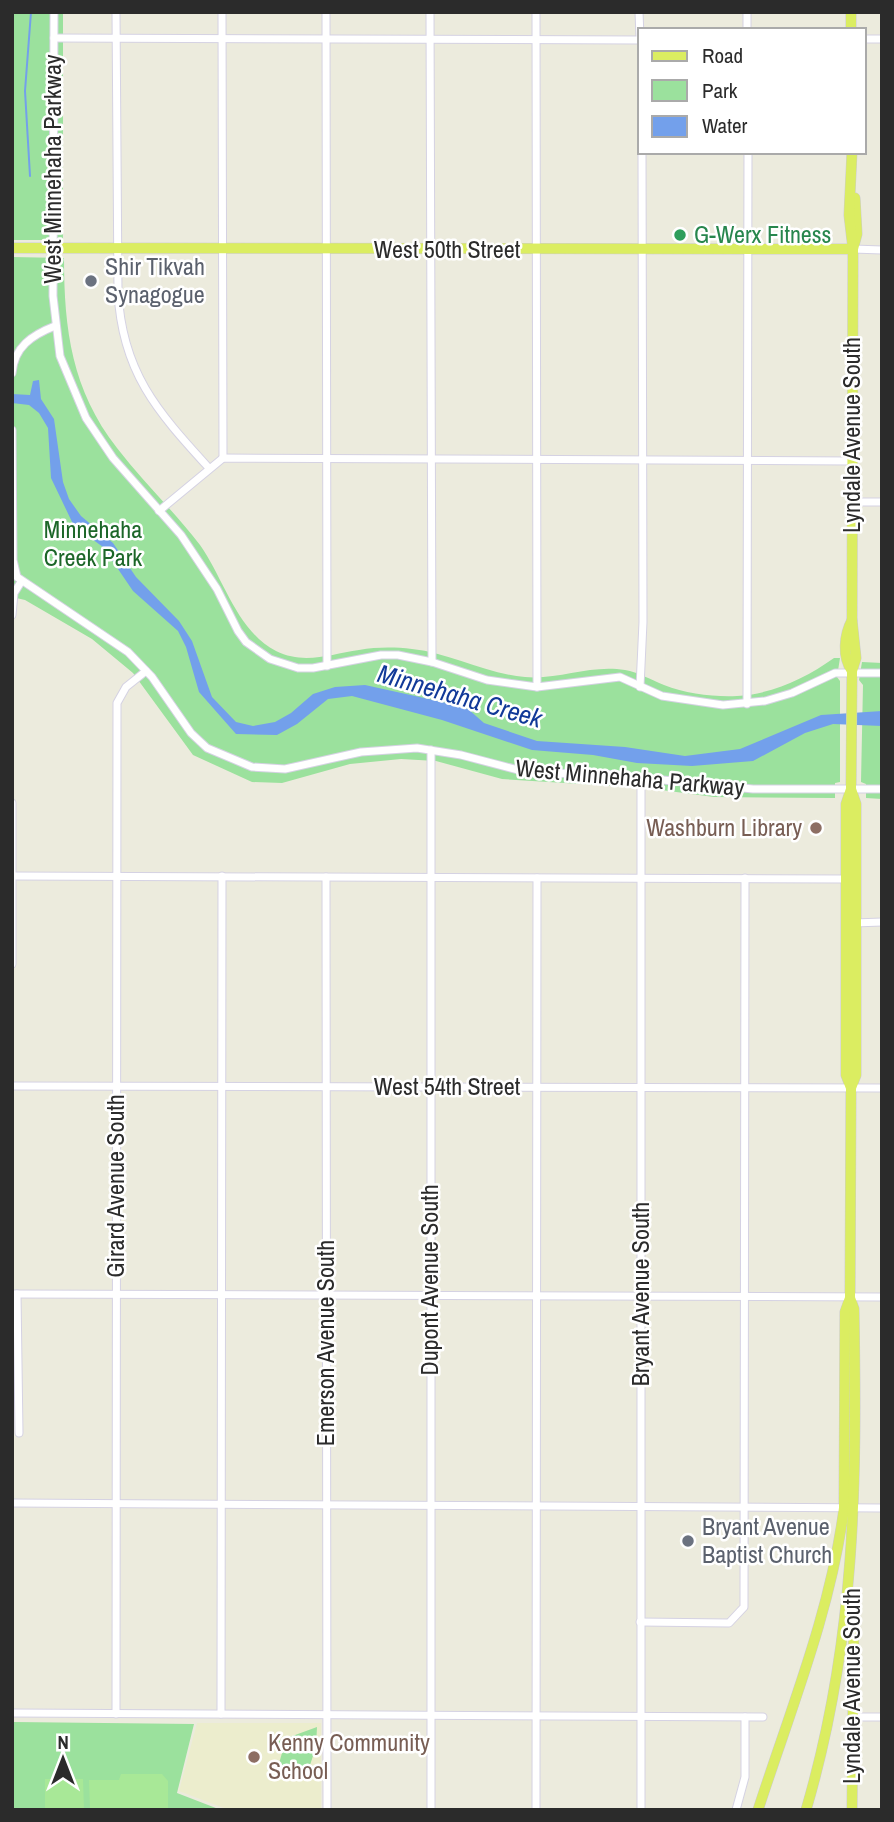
<svg xmlns="http://www.w3.org/2000/svg" width="894" height="1822" font-family="'Archivo Narrow',sans-serif">
<rect width="100%" height="100%" fill="#ecebdd"/>
<path fill="#ecedcd" d="M197,1723H321V1810H229L179,1791Z"/>
<g fill="#9be19d">
<rect x="12" y="12" width="51" height="228"/>
<path d="M12,257L64,258C64,330 72,390 117,448C143,482 174,511 200,545C224,579 237,631 276,651C304,665 331,654 359,650C377,647 394,647 412,649C451,653 486,674 525,677C559,680 591,664 625,670C638,672 651,680 664,685C686,694 714,697 737,696C773,694 806,678 834,658H840L837,677L840,681V782L835,783V798L714,797L646,788L502,779L436,761L401,759L350,764L282,783L252,782L193,755L133,673L92,639L25,600L12,597Z"/>
<path d="M862,662L882,663V799L866,798V784L861,782L863,685L859,680Z"/>
<path d="M14,1722L194,1724L177,1793L221,1810H13Z"/>
<path d="M317,1727L316,1747L306,1777L278,1767L284,1746L276,1742Z"/>
</g>
<g fill="#a8e897">
<path d="M121,1774H162L168,1781V1810H90L89,1780H119Z"/>
<path d="M45,1779H83L84,1810H45Z"/>
</g>
<path fill="#73a0eb" d="M39,380L41,399L54,419L63,482L69,499L81,516L113,543L136,577L179,621L192,641L212,697L236,722L253,726L275,722L291,713L313,694L335,687L365,685L456,705L468,709L484,723L537,741L625,747L685,756L740,749L821,715L882,711V726L833,724L805,733L753,761L692,766L637,763L593,755L532,750L442,720L352,696L328,699L297,724L277,735L236,734L199,692L186,647L178,631L133,591L103,547L74,526L51,478L48,428L39,413L29,405L12,403V394L30,395L33,381Z"/>
<g fill="none" stroke-linecap="round" stroke-linejoin="round">
<path stroke="#73a0eb" stroke-width="2" d="M30,176L25,91L31,12"/>
<g stroke="#d5d2e3" stroke-width="9">
<g id="minor">
<path d="M54,12L53,296L60,356L86,418L113,458L181,535L217,589L238,631L246,642L270,659L298,668H313L381,655H398L432,662L487,680L537,687L620,677L662,696L723,705L765,701L792,693L835,673H882"/>
<path d="M116,12L118,292C122,372 157,411 208,467"/>
<path d="M222,12L223,458"/>
<path d="M326,12L327,666"/>
<path d="M430,12L432,662"/>
<path d="M536,12L537,687"/>
<path d="M639,12L640,37"/>
<path d="M747,12V30"/>
<path d="M54,38L640,40"/>
<path d="M864,39H882"/>
<path d="M853,249L882,250"/>
<path d="M12,373C14,347 32,335 55,326"/>
<path d="M12,430L13,560L17,577L128,652L152,677L191,733L207,748L252,767L285,769L361,752L417,748L461,755L530,773L603,774L753,789H882"/>
<path d="M853,502H882"/>
<path d="M159,511L223,458L852,461"/>
<path d="M12,615L14,593L21,582"/>
<path d="M640,687L643,622L642,152"/>
<path d="M747,704L748,152"/>
<path d="M12,803V964"/>
<path d="M12,876L846,879"/>
<path d="M326,877L327,1810"/>
<path d="M854,923L882,922"/>
<path d="M12,1086L882,1088"/>
<path d="M12,1294L882,1297"/>
<path d="M17,1294L19,1433"/>
<path d="M12,1503L882,1508"/>
<path d="M640,1622L729,1623L744,1607L745,878"/>
<path d="M12,1713L763,1717"/>
<path d="M116,1714L117,703L126,687L146,671"/>
<path d="M221,1714L222,876"/>
<path d="M852,1717H882"/>
<path d="M431,1810V750"/>
<path d="M536,1810L537,878"/>
<path d="M641,1810V778"/>
<path d="M736,1810L745,1777V1717"/>
</g>
</g>
<g stroke="#ccc" stroke-width="11">
<g id="major">
<path d="M851,12V30"/>
<path d="M12,248L853,249"/>
<path d="M853,249L857,234L855,198"/>
<path d="M852,620C844,635 842,657 852,671"/>
<path d="M851,1088L846,1075V804L851,789L852,671L856,658L852,620L853,249L849,215L852,152"/>
<path d="M758,1810C790,1711 831,1611 844,1508L845,1312L850,1298"/>
<path d="M806,1810C856,1640 857,1484 854,1309L850,1298L851,1088L856,1075V804L851,789"/>
<path d="M852,1810L854,1600"/>
</g>
</g>
<use href="#minor" stroke="#fff" stroke-width="7"/>
<use href="#major" stroke="#dbed61" stroke-width="10"/>
</g>
<circle fill="#2e9e5b" stroke="#fff" stroke-width="2.5" cx="680" cy="235" r="7"/>
<g fill="#6b7280" stroke="#fff" stroke-width="2.5">
<circle cx="91" cy="281" r="7"/>
<circle cx="688" cy="1541" r="7"/>
</g>
<g fill="#8d6e63" stroke="#fff" stroke-width="2.5">
<circle cx="816" cy="828" r="7"/>
<circle cx="254" cy="1757" r="7"/>
</g>
<g text-anchor="middle" stroke-width="5" stroke-linejoin="round" paint-order="stroke">
<g font-size="24" fill="#2b2b2b" stroke="#fff">
<text transform="translate(53 169) rotate(-90)" y="8">West Minnehaha Parkway</text>
<text x="447" y="258">West 50th Street</text>
<text transform="translate(852 435) rotate(-90)" y="8">Lyndale Avenue South</text>
<text transform="translate(630 778) rotate(5)" y="8">West Minnehaha Parkway</text>
<text x="447" y="1095">West 54th Street</text>
<text transform="translate(116 1186) rotate(-90)" y="8">Girard Avenue South</text>
<text transform="translate(430 1280) rotate(-90)" y="8">Dupont Avenue South</text>
<text transform="translate(641 1294) rotate(-90)" y="8">Bryant Avenue South</text>
<text transform="translate(326 1343) rotate(-90)" y="8">Emerson Avenue South</text>
<text transform="translate(852 1686) rotate(-90)" y="8">Lyndale Avenue South</text>
</g>
<g font-size="24" fill="#27864d" stroke="#fff" text-anchor="start">
<text x="694" y="243">G-Werx Fitness</text>
</g>
<g font-size="24" fill="#5b616d" stroke="#fff" text-anchor="start">
<text x="105" y="275">Shir Tikvah<tspan x="105" dy="28">Synagogue</tspan></text>
<text x="702" y="1535">Bryant Avenue<tspan x="702" dy="28">Baptist Church</tspan></text>
</g>
<g font-size="24" fill="#1c6628" stroke="#fff">
<text x="93" y="538">Minnehaha<tspan x="93" dy="28">Creek Park</tspan></text>
</g>
<g font-size="24" fill="#785e54" stroke="#fff" text-anchor="end">
<text x="802" y="836">Washburn Library</text>
<text x="268" y="1751" text-anchor="start">Kenny Community<tspan x="268" dy="28">School</tspan></text>
</g>
<g font-size="26" font-style="italic" fill="#113998" stroke="#fff">
<text transform="translate(460 696) rotate(16)" y="9">Minnehaha Creek</text>
</g>
</g>
<rect width="894" height="1822" fill="none" stroke="#2b2b2b" stroke-width="28"/>
<rect x="638" y="28" width="228" height="126" fill="#ffffff" stroke="#aaaaaa" stroke-width="2"/>
<rect x="652" y="51" width="35" height="10" fill="#dbed61" stroke="#aaaaaa" stroke-width="2"/>
<text x="702" y="63" font-size="21" fill="#2b2b2b">Road</text>
<rect x="652" y="80" width="35" height="21" fill="#9be19d" stroke="#aaaaaa" stroke-width="2"/>
<text x="702" y="98" font-size="21" fill="#2b2b2b">Park</text>
<rect x="652" y="116" width="35" height="21" fill="#73a0eb" stroke="#aaaaaa" stroke-width="2"/>
<text x="702" y="133" font-size="21" fill="#2b2b2b">Water</text>
<g transform="translate(63 1759)" stroke="#ffffff" stroke-width="5" paint-order="stroke">
<path d="M0-5L12 26L0 18L-12 26Z" fill="#2b2b2b"/>
<text y="-10" font-size="19" font-weight="bold" text-anchor="middle" fill="#2b2b2b">N</text>
</g>
</svg>
